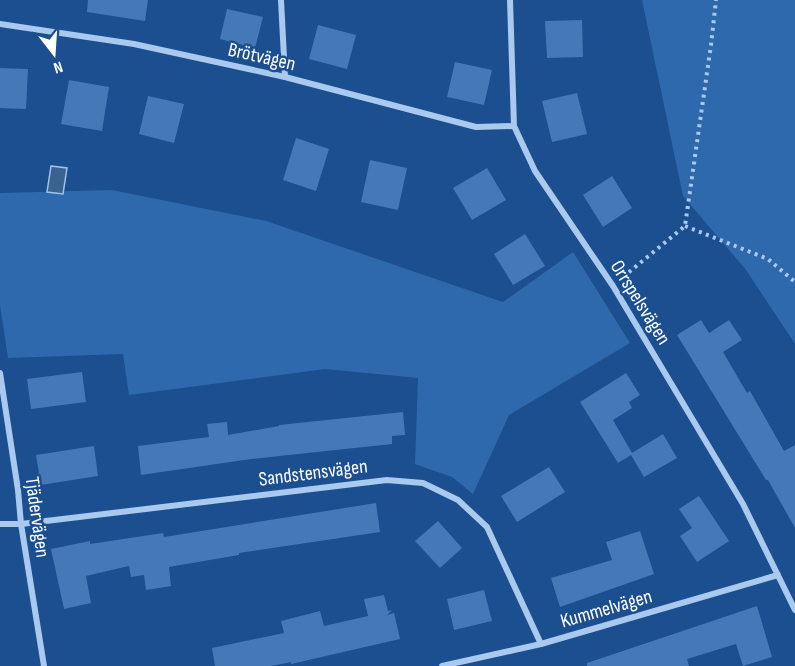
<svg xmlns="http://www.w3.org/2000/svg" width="795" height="666" font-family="'Sofia Sans Condensed',sans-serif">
<rect width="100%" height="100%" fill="#1b4f8f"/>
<g fill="#2e69ad">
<path d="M642,0H795V344L746,270L683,196Z"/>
<path d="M112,190L266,221L503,302L573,252L630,343L509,415L473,494L452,477L415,464L418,378L325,369L129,395L123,354L8,358L0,305V193Z"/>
</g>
<path fill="#3c6290" stroke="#9cc4f0" stroke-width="1.5" d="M51,166L67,168L63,194L47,192Z"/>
<g fill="#4478b7">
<path d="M88,0H148L145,21L87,12Z"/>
<path d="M227,9L263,17L255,48L220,39Z"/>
<path d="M582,20L583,57L547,58L545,21Z"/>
<path d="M318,25L356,35L347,69L309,59Z"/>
<path d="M455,62L492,70L484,105L447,97Z"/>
<path d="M0,68L28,69L26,109L0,108Z"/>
<path d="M69,80L109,87L102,131L61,124Z"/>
<path d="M577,93L587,134L552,142L542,101Z"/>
<path d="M148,96L184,104L174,143L139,134Z"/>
<path d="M296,138L329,149L316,191L283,180Z"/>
<path d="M370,160L407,168L398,210L361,202Z"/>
<path d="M487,168L506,200L472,220L453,188Z"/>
<path d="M612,176L632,208L603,227L583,195Z"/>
<path d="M525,234L545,266L513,285L494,254Z"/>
<path d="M701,320L709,333L729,320L742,340L723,352L747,393L750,391L784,451L795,445V528L768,480H766L677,335Z"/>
<path d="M82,372L86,402L31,409L27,379Z"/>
<path d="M626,373L640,395L629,402L632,408L613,420L632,453L663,434L677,458L644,477L631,455L618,463L580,402Z"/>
<path d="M403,412L405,435L392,436V444L251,459L141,475L138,446L209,437L207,424L227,422L228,435L279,426V425Z"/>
<path d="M94,446L98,476L41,485L36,455Z"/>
<path d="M549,467L565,492L517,522L501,496Z"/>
<path d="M699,496L729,541L697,562L680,536L692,528L679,509Z"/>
<path d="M376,503L380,532L239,553V555L169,567L171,586L146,590L144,575L131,577L129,566L86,576L91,603L64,609L51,549L90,541V544L163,533L164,537Z"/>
<path d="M438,521L462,548L440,568L415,541Z"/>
<path d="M640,531L654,574L560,607L551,578L612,560L606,542Z"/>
<path d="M484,590L492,621L454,630L447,599Z"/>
<path d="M384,595L388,611L392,610L387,615L394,613L400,639L291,664V662L271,666H215L212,648L284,633L281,621L320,611L324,626L368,616L364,599Z"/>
<path d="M757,606L772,657L743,666L736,644L687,659L689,666H587V663Z"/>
</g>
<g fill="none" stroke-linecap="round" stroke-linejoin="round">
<g stroke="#a9c9ee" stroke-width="4" stroke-dasharray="3 4.5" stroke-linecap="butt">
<path d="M685,226L768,259L795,282"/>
<path d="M623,277L685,226L711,45L716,0"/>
</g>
<g stroke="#a9c9ee" stroke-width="6">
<path d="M281,0L285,77"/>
<path d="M510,0L514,126L535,171L613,286L743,504L795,610"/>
<path d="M0,24L134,44L285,77L476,127L514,126"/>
<path d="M0,373L18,490L21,524L44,666"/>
<path d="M0,524H21L387,480L423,483L458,500L487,527L541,644"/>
<path d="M442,666L541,644L778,575"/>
</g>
</g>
<g text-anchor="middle" stroke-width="5" stroke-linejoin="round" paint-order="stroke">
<g font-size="20" fill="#fff" stroke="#1b4f8f">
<text transform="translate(262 56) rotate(13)" y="7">Brötvägen</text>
<text transform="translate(641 302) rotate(58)" y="7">Orrspelsvägen</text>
<text transform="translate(313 472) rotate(-7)" y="7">Sandstensvägen</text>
<text transform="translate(38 517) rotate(82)" y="7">Tjädervägen</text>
<text transform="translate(606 608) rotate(-16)" y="7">Kummelvägen</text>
</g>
</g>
<g transform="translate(54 54) rotate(163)" stroke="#1b4f8f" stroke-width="4.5" paint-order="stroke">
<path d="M0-4.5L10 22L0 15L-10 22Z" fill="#ffffff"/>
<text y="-9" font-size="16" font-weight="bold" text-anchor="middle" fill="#ffffff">N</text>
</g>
</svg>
